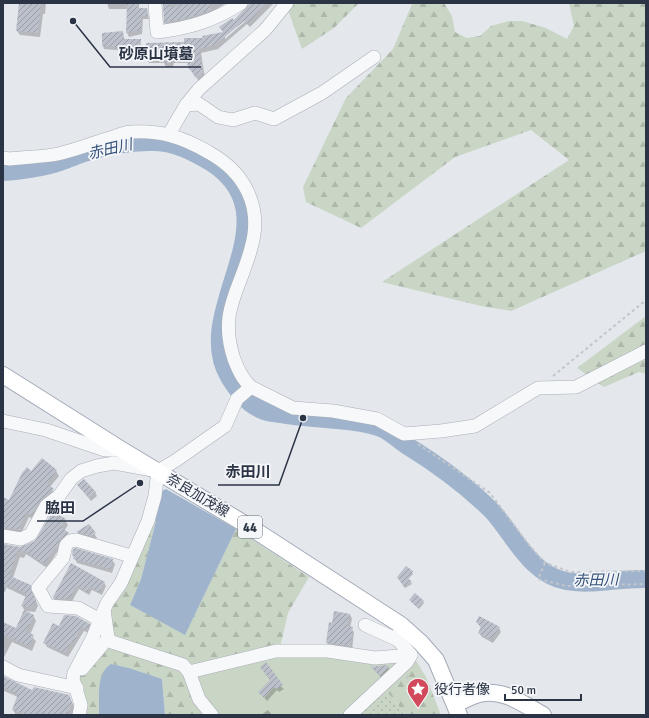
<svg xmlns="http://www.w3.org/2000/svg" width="649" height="718" font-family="Signika,'Noto Sans JP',sans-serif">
<defs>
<pattern id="forest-firs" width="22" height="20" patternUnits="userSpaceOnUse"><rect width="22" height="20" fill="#c9d6c5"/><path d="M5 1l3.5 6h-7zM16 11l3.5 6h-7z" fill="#adb8ab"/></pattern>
<pattern id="garden-dots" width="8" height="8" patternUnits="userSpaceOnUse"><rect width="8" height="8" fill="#c9d6c5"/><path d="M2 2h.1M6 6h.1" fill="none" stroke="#adb8ab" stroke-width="1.8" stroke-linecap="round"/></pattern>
<pattern id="building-hatch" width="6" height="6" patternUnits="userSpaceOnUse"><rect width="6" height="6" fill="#bbc0ca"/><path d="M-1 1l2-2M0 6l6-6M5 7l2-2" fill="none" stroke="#989da6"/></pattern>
</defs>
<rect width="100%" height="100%" fill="#e4e7ec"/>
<path fill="#c9d6c5" d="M279,652L399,660L401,663L346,715H216L201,698L192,673Z"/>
<g fill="url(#forest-firs)">
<path d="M293,3H359L334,28L302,49L288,10Z"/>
<path d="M410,3H444L452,16L455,32L467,38L480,36L491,26L509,21H522L546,28L567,39L574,26L569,3H646V251L511,311L481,306L382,282L569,160L531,130L455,157L361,228L306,202L303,187L346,98L393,49L412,4Z"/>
<path d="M646,316V374L639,372L604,387L577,368Z"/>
<path d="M152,518L156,521L141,579L130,605L185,634L236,529L309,577L288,613L280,648L190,669L113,641L109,604Z"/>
<path d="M108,642L178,666L208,715H165L162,679L129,668L111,664L100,703L99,715H82L78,680L83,670Z"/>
<path d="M415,659L426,677L441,715H406L384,688Z"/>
</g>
<path fill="url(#garden-dots)" d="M384,688L406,715H353Z"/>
<g fill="#9fb4cc">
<path d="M166,489L236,529L185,635L130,605L141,579L156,521L152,518L162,491Z"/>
<path d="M111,664L129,668L162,679L165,715H99C100,699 95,674 111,664Z"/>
</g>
<g fill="#0003" fill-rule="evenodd">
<path d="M20,3H46L45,14H43L40,37L20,35L17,31Z"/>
<path d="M107,3H139V9H147L149,19H143L142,34L129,37L127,33V9H109Z"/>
<path d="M163,3H226L212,12L168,27L165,23Z"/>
<path d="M250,3H274L250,27L247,24L218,49L201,53L205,78L199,82L189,63H174L173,67H166L164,63H149L146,58L185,43L224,33L249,8ZM247,17L249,18L225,39V36Z"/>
<path d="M122,33L125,40H140L142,52L104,49L103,46V34Z"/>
<path d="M43,460L56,471L59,476L50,487L56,495L35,520L29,517L22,532L23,534H3V504L10,502Z"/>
<path d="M78,485L95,492L97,496L91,501Z"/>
<path d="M65,520L68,525L64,531L71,539L60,553L57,552L47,568L26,554L24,558L20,557L13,578L30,586L38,606L35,612L25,611L22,606L26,597L3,586V544L20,548L36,542Z"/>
<path d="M89,525L97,538L94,540L80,536L78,532Z"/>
<path d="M73,555L112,560L115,564L112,573L77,563Z"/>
<path d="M71,564L104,583L106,586L102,595L92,590L89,595L79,589L71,603L55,600L53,597Z"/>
<path d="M412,572L413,574L408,579L412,584L405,588L398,577Z"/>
<path d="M411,601H423L424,603L419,609Z"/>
<path d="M350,614L352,619L350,628L354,632L352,650L330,647L327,643L333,624Z"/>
<path d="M33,615L36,621L30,635L36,641L32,651L12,642L3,659V623L16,629Z"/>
<path d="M477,622L499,628L501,632L493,643L482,637L479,633L482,629Z"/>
<path d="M89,624L92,629L90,633L84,631L68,657L47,647L45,643L59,627Z"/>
<path d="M387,666L391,672L383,680L373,668Z"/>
<path d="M263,671L284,689L279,692L277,690L267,701L260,692L271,681Z"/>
<path d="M3,682L33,692L69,695L75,709L72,715H16L13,710L18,697L4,691Z"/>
<path d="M268,710L272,715H261Z"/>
</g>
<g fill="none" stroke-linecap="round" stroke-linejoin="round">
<path stroke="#9fb4cc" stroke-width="18" d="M3,172C19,171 34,169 50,165C60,163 70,158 81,154C105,146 129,141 155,142C175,142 195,153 212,163C297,219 189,310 229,377C237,390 247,404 262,410C267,413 274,413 280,414C311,420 356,418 383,429C391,433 399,440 406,445C437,464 466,485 492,511C514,535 530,574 566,581C591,586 620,578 646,579"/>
</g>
<g fill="url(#building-hatch)">
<path d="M19,3H41L38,33L16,31Z"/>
<path d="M127,3H137V8H147L148,16H141V30L126,33Z"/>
<path d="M163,3H169V7L189,3H208L211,10L188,18L164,23Z"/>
<path d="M250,3H266L247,24L244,21L215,45L199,49L203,73L196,78L188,67L187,59H172V63H163V59H145L146,43L184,42V38H203L202,36L223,32L219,27L232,18L234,20Z"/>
<path d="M123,31L124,39H141V49L102,46V33Z"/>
<path d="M42,458L57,470L47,483L54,489L39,502L32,515L26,513L19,528L22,530L3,528V497L9,500L22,473L27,467L31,471Z"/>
<path d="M84,479L96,492L89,498L77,485Z"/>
<path d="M53,511L66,519L61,527L69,533L60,539L57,549L55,548L44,564L23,550L22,553L17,552L10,576L31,585V591L36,600L32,607L21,606L27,594L7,585L5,592H3V544L20,547L35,541Z"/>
<path d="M89,524L96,533L91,536L76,532Z"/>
<path d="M76,548L113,559L110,569L73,559L74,557L72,555L73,549Z"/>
<path d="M71,563L105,582L99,592L90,587L87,592L77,586L69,599L53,598Z"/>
<path d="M406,566L413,571L408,578L412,582L404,587L397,577Z"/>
<path d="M415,593L424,601L418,608L409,600Z"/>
<path d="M24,610L34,615L26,632L34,635L29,646L3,635V622L16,628Z"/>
<path d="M334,611L350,614L347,626L353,627L350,646L326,643L329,622L332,623Z"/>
<path d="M64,615L76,616L90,624L87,630L81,627L75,641L70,643L65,653L43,643L53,623L59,626Z"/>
<path d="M479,616L500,627L490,640L478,633L481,627L476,622Z"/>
<path d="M266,662L283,685L276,689L274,687L264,698L258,692L270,680L260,667Z"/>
<path d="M387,665L389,667L380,676L371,667Z"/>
<path d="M3,676L32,690L34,687L69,695L72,703L67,715H21L22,713L12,710L18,694L3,687Z"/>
</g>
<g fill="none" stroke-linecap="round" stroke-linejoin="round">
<g stroke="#a9aeb7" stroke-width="14">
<g id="minor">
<path d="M155,3L157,32C189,28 214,21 241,3"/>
<path d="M186,105L199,104L218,117L233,120L255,113L274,119L322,93L374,57"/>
<path d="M169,134L186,105L199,89L265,30L287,3"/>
<path d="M3,158L10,159C26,157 43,157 58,154C76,150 93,143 110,138C117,136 124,132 131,132C160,130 182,137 208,152C245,172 263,207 251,248C240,291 218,311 234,359C238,369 242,379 251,387L293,408L333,411L377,419L404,434L441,431L475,426L538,388L576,387L646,351"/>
<path d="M3,421L46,430L105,450H122"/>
<path d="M3,536L21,539L31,534L46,506L59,496L71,479L81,471L97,466L114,463L158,471L175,461L225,426L237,399L251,387"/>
<path d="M104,610L108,638L112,642L183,665L189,672L199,699L212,715"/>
<path d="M100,620L78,608L48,606L38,588L63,558L66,545L70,541L76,540L131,556"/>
<path d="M365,625L398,640"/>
<path d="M3,667L18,675L77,688"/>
<path d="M82,669L108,638"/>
<path d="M189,672L276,651H328L375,658L411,655"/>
<path d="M79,715L81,705L73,679L74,673L92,639L107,603L121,583L148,521L155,496L158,471"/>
<path d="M350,715L407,662L411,655L398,640L401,625"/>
</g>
</g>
<g stroke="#a3abb8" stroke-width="18">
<g id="major">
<path d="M3,375L122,450L253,529L401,625L421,643L436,660L459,715"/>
<path d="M455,704C463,701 471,696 479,694C503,688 523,704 543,715"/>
</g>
</g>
<g stroke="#c2c5cb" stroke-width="2" stroke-dasharray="3 3" stroke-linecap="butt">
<path d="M553,376L646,300"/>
<path d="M418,444L490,493L529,545L545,563L571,572L646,571"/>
<path d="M545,563L538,579L566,586L646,584"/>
<path d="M407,676L415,705"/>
</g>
<use href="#minor" stroke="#f7f8fa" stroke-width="13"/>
<use href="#major" stroke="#fff" stroke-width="16"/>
</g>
<defs>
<g id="sight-pin" transform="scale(1.15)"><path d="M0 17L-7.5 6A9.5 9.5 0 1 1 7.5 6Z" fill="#d1495b" stroke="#f4f6f9"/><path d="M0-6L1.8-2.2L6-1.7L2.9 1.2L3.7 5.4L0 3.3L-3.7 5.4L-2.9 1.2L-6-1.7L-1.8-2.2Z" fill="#fff"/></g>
</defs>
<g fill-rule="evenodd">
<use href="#sight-pin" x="418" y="689"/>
</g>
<g text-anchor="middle" stroke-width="3.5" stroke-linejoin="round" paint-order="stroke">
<rect fill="#f4f6f9" stroke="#676e7b" stroke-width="1" x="238" y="516" width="24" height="22" rx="3"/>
<g font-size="13" font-weight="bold" fill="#2b3445">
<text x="250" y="532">44</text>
</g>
<g font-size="14" fill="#2b3445" stroke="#f4f6f9">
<text transform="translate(198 495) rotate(31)" y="5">奈良加茂線</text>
</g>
<g font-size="14" fill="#2b3445" stroke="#f4f6f9" text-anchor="start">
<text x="434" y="694">役行者像</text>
</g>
<g font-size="15" font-style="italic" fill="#34527a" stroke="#f4f6f9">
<text transform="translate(110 149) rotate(-13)" y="5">赤田川</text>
<text transform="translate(596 580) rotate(-1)" y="5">赤田川</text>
</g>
</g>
<path fill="none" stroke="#2b3445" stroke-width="1.5" d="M73 21L110 67H201M303 418L279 485H218M140 483L83 521H37"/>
<g fill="#2b3445" stroke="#f4f6f9" stroke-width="1.5">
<circle cx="73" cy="21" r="4"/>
<circle cx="303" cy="418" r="4"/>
<circle cx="140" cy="483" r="4"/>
</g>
<g font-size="15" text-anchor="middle" font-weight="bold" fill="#2b3445" stroke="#f4f6f9" stroke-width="3.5" stroke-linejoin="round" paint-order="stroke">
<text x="156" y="59">砂原山墳墓</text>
<text x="248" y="477">赤田川</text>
<text x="60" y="513">脇田</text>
</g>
<rect width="649" height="718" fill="none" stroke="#2b3445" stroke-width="8"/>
<path d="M505 694v6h76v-6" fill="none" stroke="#2b3445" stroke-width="2"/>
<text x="511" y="694" font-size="12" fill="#2b3445" stroke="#f4f6f9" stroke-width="3" paint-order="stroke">50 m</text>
</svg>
